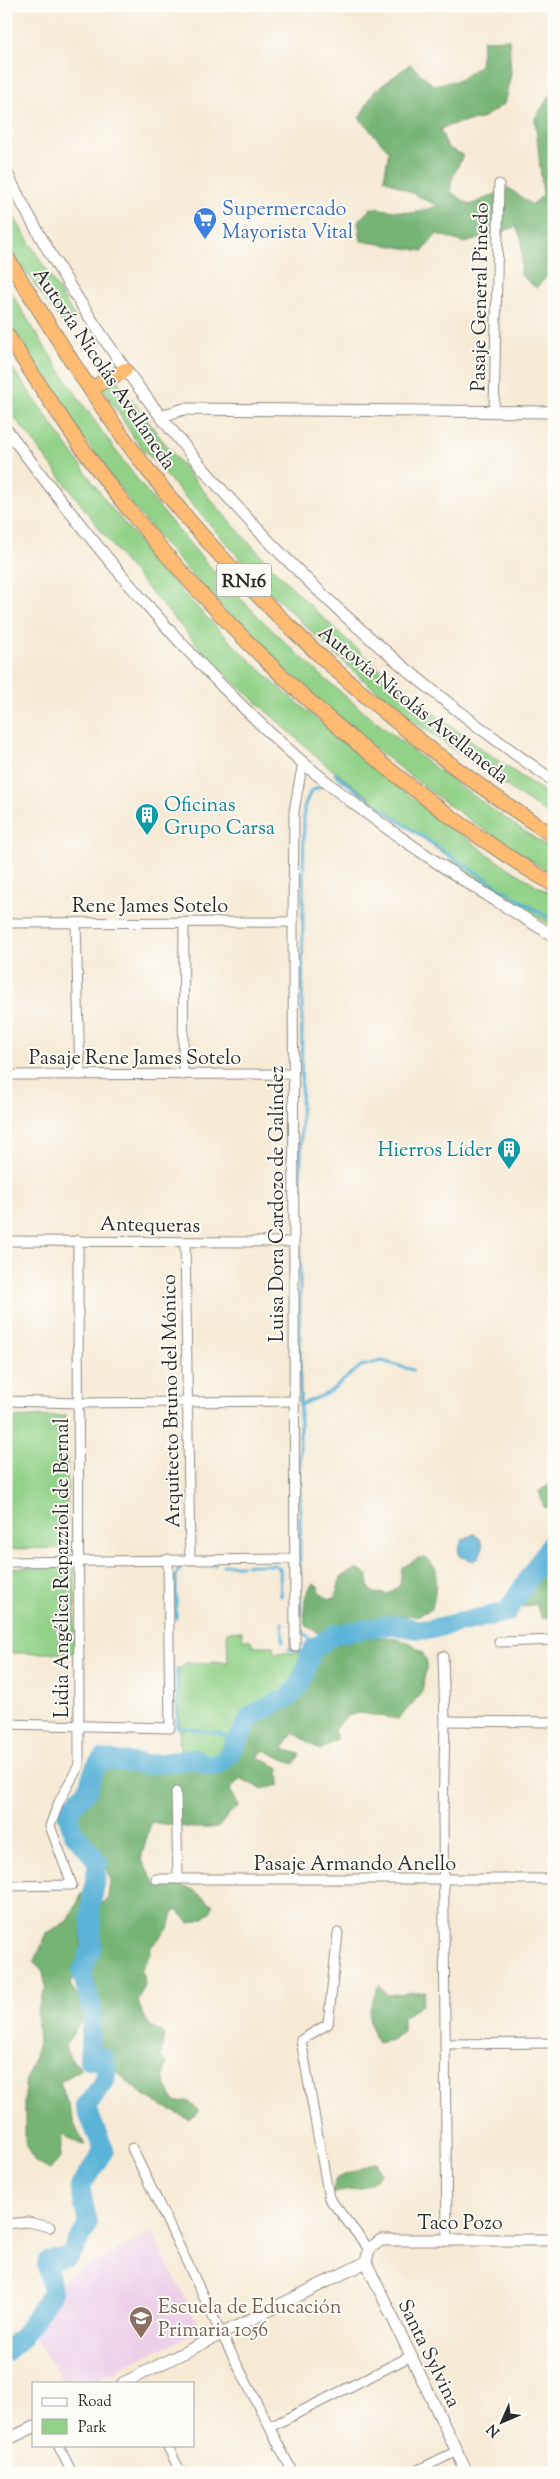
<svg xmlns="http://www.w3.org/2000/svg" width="560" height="2479" font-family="'Sorts Mill Goudy',serif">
<rect width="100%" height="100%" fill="#fdfcf7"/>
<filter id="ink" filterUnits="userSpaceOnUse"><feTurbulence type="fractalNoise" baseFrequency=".02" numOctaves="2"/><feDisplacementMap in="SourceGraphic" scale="10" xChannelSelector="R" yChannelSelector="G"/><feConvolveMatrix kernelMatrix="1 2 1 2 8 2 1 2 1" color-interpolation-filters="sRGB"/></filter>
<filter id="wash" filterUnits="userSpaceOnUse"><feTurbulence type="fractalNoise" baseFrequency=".0096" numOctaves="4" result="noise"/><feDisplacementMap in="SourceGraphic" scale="20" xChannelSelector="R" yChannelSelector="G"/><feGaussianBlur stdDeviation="1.12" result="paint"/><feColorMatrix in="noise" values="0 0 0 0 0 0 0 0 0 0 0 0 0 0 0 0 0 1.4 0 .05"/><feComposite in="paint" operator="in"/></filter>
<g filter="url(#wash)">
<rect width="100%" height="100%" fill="#f6ead5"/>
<path fill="#edd0e8" d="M152,2233L201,2330L89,2383H64L31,2333L65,2278Z"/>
<g fill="#92d288" stroke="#5e7e5a">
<path d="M6,203L11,212L76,319L63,324L17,260L6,239Z"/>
<path d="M6,284C72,394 145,500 234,592C330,691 438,775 554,851V875C400,781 247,650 135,508C92,453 54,395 16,338L6,322Z"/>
<path d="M6,359L108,504L184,594L231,642L275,684L395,785L497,861L554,896V927L475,878L325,764L213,663L129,567L6,406Z"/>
<path d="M117,379C233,544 383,690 554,798V819L415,722L360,677L317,637L269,591L164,473L134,438L101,385Z"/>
<path d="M67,1416V1548L6,1549V1418Z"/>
<path d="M69,1566L75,1571V1653H6V1568Z"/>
<path d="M242,1631L243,1640H251L252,1646H273L274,1653H305L298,1676L281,1696L247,1712L216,1763L180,1753L177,1668H182L185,1663L228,1662L227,1632Z"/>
</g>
<g fill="#75b474" stroke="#507050">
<path d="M509,39L511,74L504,104L481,119L457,123L440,129L448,148L463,155L451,181V192L470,205L509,188L532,205L543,195L535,118L554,90V269L536,288L521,275L522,240L516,227L465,243L437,234L423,251L361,241L358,221L371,208L414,213L438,206L384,179L389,151L359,118L374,92L410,64L433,85L460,80L480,65L483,40Z"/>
<path d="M554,1482V1509L544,1507L539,1491Z"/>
<path d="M554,1554V1617L541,1618L536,1604L519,1608L533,1582Z"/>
<path d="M418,1558H427L436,1569L435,1592L432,1609L419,1615L404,1616L386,1621L341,1623L320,1634L305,1625C304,1610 302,1596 313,1584L319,1587V1592L328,1599L335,1597L341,1577L357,1569L368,1575V1586L374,1593L388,1594L400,1585L402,1568Z"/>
<path d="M388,1637L411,1643L422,1652L427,1662L422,1692L399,1719L359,1713L346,1716L334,1730L337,1740L320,1750L293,1732L283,1749L300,1754L294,1764L264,1750L258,1757L279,1768L280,1785L261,1789L240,1778L230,1790L239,1806L229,1814L218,1828H193L151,1822L141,1859L157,1887L179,1886L192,1889L213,1905C210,1917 200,1920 189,1923L178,1910L173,1913L169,1928L151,1947L150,1954L141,1970L145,1983L138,2001L143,2016L151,2026L164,2034L161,2057L167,2062C162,2078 165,2088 175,2102L188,2101L199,2111L190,2120L153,2101L133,2087L111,2066L105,2054L93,2049V2042L101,2016L88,1974L95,1945L97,1900L102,1903L107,1900C117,1863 97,1852 75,1827V1815L89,1797L102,1761L109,1760L130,1766L152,1767L195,1761L206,1767H223L238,1748L248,1725L259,1715L290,1699L307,1686L311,1667L321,1648L361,1638Z"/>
<path d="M82,1893L81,1953L70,1985L86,2007L81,2021L65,2046L71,2059L82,2069L60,2082L76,2128L85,2145L62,2135L60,2157L50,2170L35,2162L25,2141V2084L39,2044L37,2012L46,1988L43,1971L34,1963L47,1933L69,1920Z"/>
<path d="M379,1985L387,1995L425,1991L422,2005L403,2017V2032L391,2040L378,2043C364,2021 369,2007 379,1985Z"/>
<path d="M376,2162L381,2174C365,2191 355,2189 333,2193L335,2179Z"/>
</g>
<path fill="#5bb3d8" stroke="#436f82" d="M474,1534L480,1539L483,1547L479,1557L474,1561L461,1557L458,1551L462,1540Z"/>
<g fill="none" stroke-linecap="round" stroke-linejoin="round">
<g stroke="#5bb3d8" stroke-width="3">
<path d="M335,774C405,828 478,875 554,921"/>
<path d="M322,786L311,791L304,807L300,1236V1630L309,1639L322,1643"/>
<path d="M300,1405L328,1393L361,1366L382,1361L413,1370"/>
<path d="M212,1565H215"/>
<path d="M223,1565H242"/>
<path d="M246,1565H275L280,1569L281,1596"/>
<path d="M176,1618V1575L182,1565H197"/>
<path d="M282,1623L283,1642"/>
<path d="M289,1649L311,1653"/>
<path d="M177,1669V1727L220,1733L234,1744"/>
</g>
<path stroke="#5bb3d8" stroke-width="20" d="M6,2352L23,2336L52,2292L47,2262L70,2256L88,2224L80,2187L104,2150L85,2106C98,2089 112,2081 104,2058L89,2060L92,2010L82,1972L92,1946L90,1914L98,1862L73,1832L67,1812L87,1791L95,1768L102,1759L147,1765L194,1759L208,1765H218L230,1753L252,1715L289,1697L299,1686L313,1649L335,1634L390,1625L426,1630L507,1612L554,1539"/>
</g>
</g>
<g filter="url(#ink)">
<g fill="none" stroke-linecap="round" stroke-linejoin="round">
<g stroke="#908a80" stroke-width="11">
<g id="minor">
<path d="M494,412L499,184"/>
<path d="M6,923L293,922"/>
<path d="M76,923L80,1075"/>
<path d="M6,1075L293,1074"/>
<path d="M183,1075L184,923"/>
<path d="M6,1241L294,1242"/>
<path d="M185,1242L190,1559"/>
<path d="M6,1401L79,1403L294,1401"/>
<path d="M6,1562L295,1559"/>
<path d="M499,1642L554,1640"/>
<path d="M295,1647L293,922L294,811L303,762"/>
<path d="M443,1656L445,1721L443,1816L447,2241"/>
<path d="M445,1721L554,1722"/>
<path d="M6,1724L170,1728L168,1559"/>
<path d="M176,1792L178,1879"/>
<path d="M156,1879H554"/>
<path d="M6,1886L72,1885L50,1826L59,1802L79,1765L78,1240"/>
<path d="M338,1933L328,2024L301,2040L329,2198L369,2249"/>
<path d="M445,2044L554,2043"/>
<path d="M132,2148L222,2335L293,2473"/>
<path d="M6,2224L28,2222L50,2227"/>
<path d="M270,2427L411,2356"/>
<path d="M58,2445L72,2473"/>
<path d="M167,2445L181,2473"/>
<path d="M412,2473L457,2451"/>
</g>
</g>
<g stroke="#908a80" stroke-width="13">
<g id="tertiary">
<path d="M6,172C132,423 324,623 554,781"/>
<path d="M162,418L168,414L184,409L554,412"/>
<path d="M6,429C95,547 190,664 302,762C380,828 467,884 554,936"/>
<path d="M123,2383L366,2262"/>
<path d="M6,2440L34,2427"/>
<path d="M467,2473L366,2262L369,2249L381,2240H554"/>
</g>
</g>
<g stroke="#908a80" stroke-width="16">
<g id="trunk">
<path d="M6,256C51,328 95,402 147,469C260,613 400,737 554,836"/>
<path d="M6,333C45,394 84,455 130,511C243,652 398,792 554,885"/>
<path d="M90,389L125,370"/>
</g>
</g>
<use href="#minor" stroke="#fff" stroke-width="9"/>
<use href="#tertiary" stroke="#fff" stroke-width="11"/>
<use href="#trunk" stroke="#febb71" stroke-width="14"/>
</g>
</g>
<defs>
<g id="supermarket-pin" transform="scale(1.25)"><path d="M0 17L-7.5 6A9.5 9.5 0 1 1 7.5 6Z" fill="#3f7fe0" stroke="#fdfcf7"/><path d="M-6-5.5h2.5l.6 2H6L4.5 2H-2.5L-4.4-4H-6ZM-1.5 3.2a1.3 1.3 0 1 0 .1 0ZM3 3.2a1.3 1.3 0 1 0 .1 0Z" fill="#fff"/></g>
<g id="building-pin" transform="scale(1.25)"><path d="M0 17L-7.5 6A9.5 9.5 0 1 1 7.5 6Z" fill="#0f9aa8" stroke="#fdfcf7"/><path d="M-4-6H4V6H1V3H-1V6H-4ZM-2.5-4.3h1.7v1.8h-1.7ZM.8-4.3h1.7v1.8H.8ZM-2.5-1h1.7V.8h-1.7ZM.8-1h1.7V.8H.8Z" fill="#fff"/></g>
<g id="school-pin" transform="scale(1.25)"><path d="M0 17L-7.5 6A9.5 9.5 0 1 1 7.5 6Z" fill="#8d6e63" stroke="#fdfcf7"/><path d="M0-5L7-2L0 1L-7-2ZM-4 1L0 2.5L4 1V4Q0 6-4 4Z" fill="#fff"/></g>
</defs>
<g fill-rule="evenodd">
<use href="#supermarket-pin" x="205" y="219"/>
<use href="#building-pin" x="147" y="815"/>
<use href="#building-pin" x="509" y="1149"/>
<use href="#school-pin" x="141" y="2318"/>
</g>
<g text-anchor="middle" stroke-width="4" stroke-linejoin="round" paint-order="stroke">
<rect fill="#fdfcf7" stroke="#6a6a68" stroke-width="1" x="216.5" y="563.5" width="55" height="33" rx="4"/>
<g font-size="19" font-weight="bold" fill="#2b2b2b">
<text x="244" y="587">RN16</text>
</g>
<g font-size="20" fill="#366cbe" stroke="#fdfcf7" text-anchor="start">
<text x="222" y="215">Supermercado<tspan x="222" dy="23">Mayorista Vital</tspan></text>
</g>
<g font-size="20" fill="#2b2b2b" stroke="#fdfcf7">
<text transform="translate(479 297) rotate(-89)" y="7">Pasaje General Pinedo</text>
<text transform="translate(105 368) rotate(56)" y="7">Autovía Nicolás Avellaneda</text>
<text transform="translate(414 704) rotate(39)" y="7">Autovía Nicolás Avellaneda</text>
<text x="150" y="912">Rene James Sotelo</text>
<text x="135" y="1064">Pasaje Rene James Sotelo</text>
<text transform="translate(276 1204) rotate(-90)" y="7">Luisa Dora Cardozo de Galíndez</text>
<text transform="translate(150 1224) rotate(1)" y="7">Antequeras</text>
<text transform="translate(170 1401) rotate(-91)" y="7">Arquitecto Bruno del Mónico</text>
<text transform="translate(61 1568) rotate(-90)" y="7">Lidia Angélica Rapazzioli de Bernal</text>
<text x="355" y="1870">Pasaje Armando Anello</text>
<text x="460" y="2229">Taco Pozo</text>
<text transform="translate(430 2353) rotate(64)" y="7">Santa Sylvina</text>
</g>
<g font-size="20" fill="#0d838f" stroke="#fdfcf7" text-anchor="start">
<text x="164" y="811">Oficinas<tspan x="164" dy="23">Grupo Carsa</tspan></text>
<text x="492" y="1156" text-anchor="end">Hierros Líder</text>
</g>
<g font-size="20" fill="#785e54" stroke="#fdfcf7" text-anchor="start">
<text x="158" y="2313">Escuela de Educación<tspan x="158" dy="23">Primaria 1056</tspan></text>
</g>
</g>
<rect width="560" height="2479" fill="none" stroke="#fdfcf7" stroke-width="25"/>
<rect x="32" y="2382" width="162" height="65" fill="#fdfcf7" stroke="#a9a8a5"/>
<rect x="42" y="2398" width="25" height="8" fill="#ffffff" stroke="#a9a8a5"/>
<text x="78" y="2406" font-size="15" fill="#2b2b2b">Road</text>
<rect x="42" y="2419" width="25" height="15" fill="#92d288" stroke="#a9a8a5"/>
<text x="78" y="2432" font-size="15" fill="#2b2b2b">Park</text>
<g transform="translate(502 2422) rotate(225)" stroke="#fdfcf7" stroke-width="4" paint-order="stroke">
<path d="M0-4L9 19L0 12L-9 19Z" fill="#2b2b2b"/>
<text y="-8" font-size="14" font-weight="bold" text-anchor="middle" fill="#2b2b2b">N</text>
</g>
</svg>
